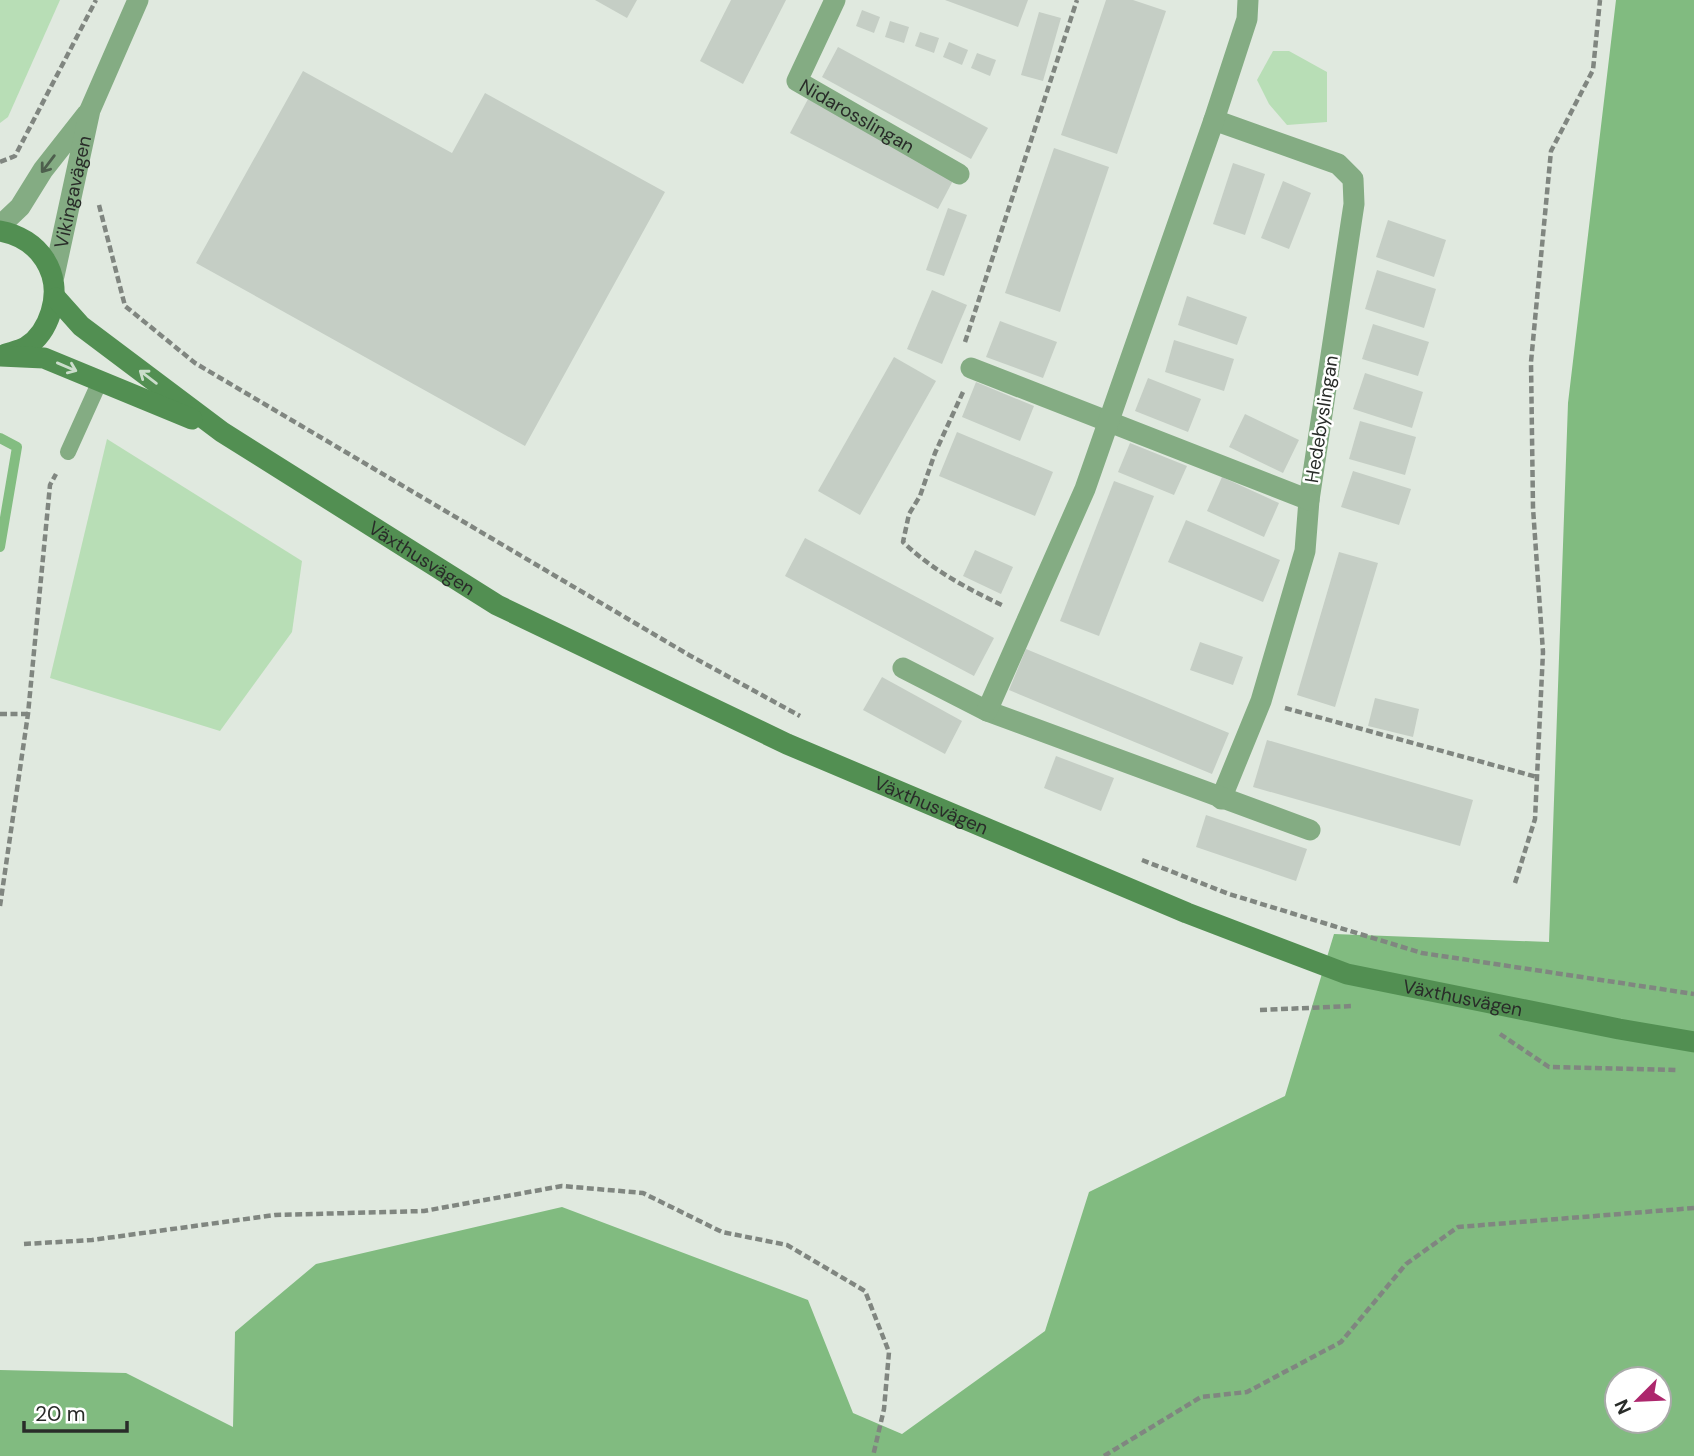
<svg xmlns="http://www.w3.org/2000/svg" width="1694" height="1456" font-family="'DM Sans',sans-serif">
<rect width="100%" height="100%" fill="#e0e9df"/>
<g fill="#b8deb6">
<path d="M0,0H60L8,117L0,123Z"/>
<path d="M1273,51H1289L1327,72V122L1287,125L1269,104L1257,80Z"/>
<path d="M107,439L302,561L292,632L220,731L50,678Z"/>
</g>
<path fill="#81bb80" fill-rule="evenodd" d="M1616,0H1694V1456H0V1370L126,1373L233,1427L235,1332L316,1264L562,1207L808,1300L853,1413L902,1434L1045,1331L1089,1192L1285,1096L1334,934L1549,942L1568,403ZM1617,1379H1659V1421H1617Z"/>
<g fill="none" stroke-linecap="round" stroke-linejoin="round">
<path stroke="#83bd81" stroke-width="10" d="M0,438L17,447L0,547"/>
</g>
<g fill="#c5cec5">
<path d="M595,0H637L627,18Z"/>
<path d="M731,0H786L743,84L700,61Z"/>
<path d="M945,0H1028L1018,27Z"/>
<path d="M1106,0H1133L1166,11L1117,154L1061,135Z"/>
<path d="M862,10L880,17L874,33L856,26Z"/>
<path d="M1039,12L1061,18L1043,81L1021,75Z"/>
<path d="M890,21L909,27L904,43L885,37Z"/>
<path d="M920,32L939,38L934,53L915,46Z"/>
<path d="M949,42L968,50L962,65L943,57Z"/>
<path d="M838,47L988,128L971,159L822,77Z"/>
<path d="M977,53L996,60L990,76L971,68Z"/>
<path d="M303,71L452,153L485,93L665,192L525,446L196,263Z"/>
<path d="M808,99L956,175L938,209L790,133Z"/>
<path d="M1054,148L1109,167L1060,312L1005,293Z"/>
<path d="M1233,163L1265,174L1245,235L1213,224Z"/>
<path d="M1283,181L1311,193L1289,249L1261,238Z"/>
<path d="M948,208L967,215L944,276L926,270Z"/>
<path d="M1388,220L1446,240L1434,277L1376,257Z"/>
<path d="M1377,270L1436,289L1424,328L1365,309Z"/>
<path d="M932,290L967,305L942,364L907,349Z"/>
<path d="M1187,296L1247,317L1237,345L1178,325Z"/>
<path d="M1000,321L1057,342L1043,378L986,357Z"/>
<path d="M1373,324L1429,342L1418,376L1362,359Z"/>
<path d="M1174,340L1234,359L1224,391L1165,372Z"/>
<path d="M894,357L936,381L860,515L818,491Z"/>
<path d="M1365,373L1423,392L1412,428L1353,409Z"/>
<path d="M1148,378L1201,399L1188,432L1135,411Z"/>
<path d="M976,382L1034,406L1020,441L962,417Z"/>
<path d="M1245,414L1299,440L1283,473L1229,447Z"/>
<path d="M1360,421L1416,437L1405,475L1349,459Z"/>
<path d="M957,432L1053,472L1035,516L939,476Z"/>
<path d="M1130,443L1187,466L1174,495L1118,472Z"/>
<path d="M1353,471L1411,489L1399,525L1341,507Z"/>
<path d="M1222,477L1279,503L1264,537L1207,511Z"/>
<path d="M1114,481L1154,496L1099,636L1060,621Z"/>
<path d="M1186,520L1280,560L1263,602L1168,562Z"/>
<path d="M805,538L994,638L974,676L785,576Z"/>
<path d="M975,550L1013,567L1001,594L963,576Z"/>
<path d="M1339,552L1378,563L1335,707L1297,695Z"/>
<path d="M1200,642L1243,657L1233,685L1190,670Z"/>
<path d="M1026,649L1229,733L1212,774L1009,690Z"/>
<path d="M882,677L962,721L945,754L863,710Z"/>
<path d="M1375,698L1419,709L1413,737L1368,726Z"/>
<path d="M1267,740L1473,800L1460,846L1253,787Z"/>
<path d="M1056,756L1114,778L1101,811L1044,788Z"/>
<path d="M1206,815L1307,849L1296,881L1196,847Z"/>
</g>
<g fill="none" stroke-linecap="round" stroke-linejoin="round">
<g stroke="#808680" stroke-width="4.5" stroke-dasharray="7 3.5" stroke-linecap="butt">
<path d="M0,162L15,156L96,0"/>
<path d="M99,205L125,306L195,363L689,655L800,716"/>
<path d="M965,342L1077,0"/>
<path d="M963,392L935,453L920,496L909,514L903,542C932,570 968,589 1004,606"/>
<path d="M1285,708L1537,777"/>
<path d="M0,714H28"/>
<path d="M1142,860L1229,894L1422,953L1694,994"/>
<path d="M1515,883L1535,819L1537,777L1543,652L1533,508L1531,362L1551,151L1593,70L1600,0"/>
<path d="M0,906L28,714L50,485L56,474"/>
<path d="M1260,1010L1353,1006"/>
<path d="M1500,1034L1549,1067L1677,1070"/>
<path d="M24,1244L92,1240L275,1215L424,1211L562,1186L643,1193L722,1232L787,1245L865,1291L889,1352L884,1409L873,1456"/>
<path d="M1104,1456L1201,1397L1247,1392L1341,1342L1406,1264L1458,1227L1694,1208"/>
</g>
<path stroke="#84ac83" stroke-width="16" d="M68,452L100,381"/>
<g stroke="#84ac83" stroke-width="21">
<path id="s1" d="M835,0L797,81L959,174"/>
<path d="M1214,120L1338,164L1353,179L1354,204L1309,500L1305,551L1261,701L1221,799"/>
<path d="M0,226L20,207L43,170L87,114"/>
<path id="s2" d="M54,276L90,110L138,0"/>
<path d="M971,368L1309,500"/>
<path d="M903,668L987,711L1310,830"/>
<path d="M987,711L1085,489L1214,120L1247,19L1248,0"/>
</g>
<g stroke="#528f52" stroke-width="21">
<path d="M0,231C39,238 63,273 51,312C47,325 39,339 26,347C21,350 12,352 6,354"/>
<path id="s3" d="M56,298L81,326L222,432L497,605L787,744L1187,913L1347,974L1619,1029L1694,1042"/>
<path d="M0,356L44,358L192,419"/>
</g>
</g>
<defs><path id="oneway-shaft" d="M-6 0H5M1.5-3L5.5 0L1.5 3" fill="none" stroke-width="1.6" stroke-linecap="round" stroke-linejoin="round" transform="scale(1.75)"/></defs>
<use stroke="#4d5f4d" href="#oneway-shaft" transform="translate(48 164) rotate(127)"/>
<g stroke="#cbddcb">
<use href="#oneway-shaft" transform="translate(67 367) rotate(23)"/>
<use href="#oneway-shaft" transform="translate(148 377) rotate(-143)"/>
</g>
<g text-anchor="middle" stroke-width="5" stroke-linejoin="round" paint-order="stroke">
<g font-size="19" fill="#292c29" stroke="#fff">
<text dy="7" stroke="none"><textPath href="#s1" startOffset="159">Nidarosslingan</textPath></text>
<text dy="7" stroke="none"><textPath href="#s2" startOffset="86">Vikingavägen</textPath></text>
<text transform="translate(1321 419) rotate(-81)" y="7">Hedebyslingan</text>
<text dy="7" stroke="none"><textPath href="#s3" startOffset="450">Växthusvägen</textPath></text>
<text dy="7" stroke="none"><textPath href="#s3" startOffset="1017">Växthusvägen</textPath></text>
<text dy="7" stroke="none"><textPath href="#s3" startOffset="1584">Växthusvägen</textPath></text>
</g>
</g>
<g transform="translate(1638 1400) rotate(246)"><circle r="33" fill="#ffffff" stroke="#a9aba9" stroke-width="2"/>
<path d="M0-5L12 26L0 18L-12 26Z" fill="#ad276d"/>
<text y="-10" font-size="19" font-weight="bold" text-anchor="middle" fill="#292c29">N</text>
</g>
<path d="M24 1421v10h103v-10" fill="none" stroke="#292c29" stroke-width="3.5"/>
<text x="35" y="1421" font-size="21" fill="#292c29" stroke="#ffffff" stroke-width="5" paint-order="stroke">20 m</text>
</svg>
